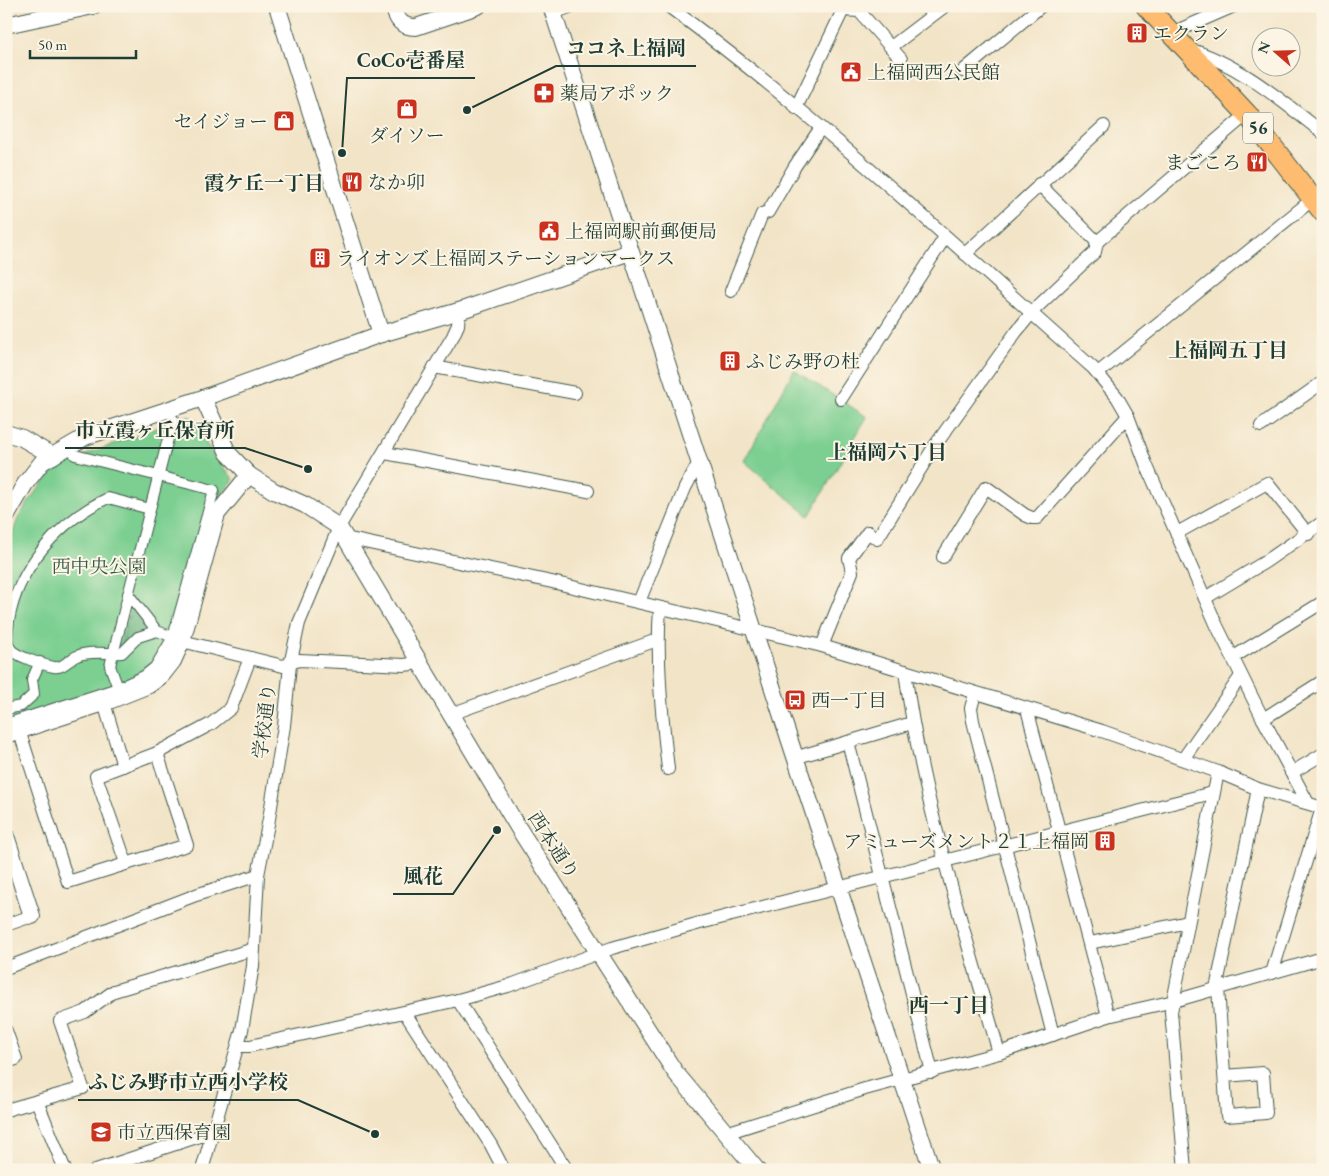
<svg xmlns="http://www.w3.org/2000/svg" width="1329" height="1176" font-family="'EB Garamond','Noto Serif JP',serif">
<rect width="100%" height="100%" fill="#fcf5e5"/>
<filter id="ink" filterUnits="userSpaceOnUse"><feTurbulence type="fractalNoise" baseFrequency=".02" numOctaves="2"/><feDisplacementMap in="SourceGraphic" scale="10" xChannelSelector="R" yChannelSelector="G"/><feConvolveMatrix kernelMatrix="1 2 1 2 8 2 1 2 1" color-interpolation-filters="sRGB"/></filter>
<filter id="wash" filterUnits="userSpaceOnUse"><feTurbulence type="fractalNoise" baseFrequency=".0096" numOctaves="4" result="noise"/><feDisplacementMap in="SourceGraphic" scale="20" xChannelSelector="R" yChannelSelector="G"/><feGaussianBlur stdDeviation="1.12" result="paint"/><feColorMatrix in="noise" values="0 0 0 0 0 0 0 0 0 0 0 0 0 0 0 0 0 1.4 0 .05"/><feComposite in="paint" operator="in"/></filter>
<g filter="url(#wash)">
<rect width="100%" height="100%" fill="#f2e4c7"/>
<g fill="#7bcf91" stroke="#4d8662">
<path d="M794,370L867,417L809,516L744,461Z"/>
<path d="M187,416L196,419C205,446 214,459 234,479L209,511L176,637L146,677L6,729V554L18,518L34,494L52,473L70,461Z"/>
</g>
<path fill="#64b27b" stroke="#427858" d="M132,606L152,630L124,648L120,647Z"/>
</g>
<g filter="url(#ink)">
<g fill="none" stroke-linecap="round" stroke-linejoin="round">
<g stroke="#3f564a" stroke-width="12">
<g id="pedestrian">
<path d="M150,509L108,498C59,521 18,567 9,621C8,630 5,640 10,648C14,656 44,665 54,667C63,669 69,659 77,656C90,650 108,654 122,653L138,637L157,631"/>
<path d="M128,594L157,631L173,637"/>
<path d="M118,688L110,666L173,419"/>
<path d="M6,709L21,706L34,694L32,680L40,662"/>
<path d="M6,724L118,688L144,676L155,667L173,637L214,490L75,455"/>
</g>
</g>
<g stroke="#3f564a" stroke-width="14">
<g id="minor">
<path d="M668,6C818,116 954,245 1093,368L1117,397L1128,416L1146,464L1217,626L1263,719L1308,803"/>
<path d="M553,13L572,6"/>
<path d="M1172,33L1234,6"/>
<path d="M891,47L945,6"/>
<path d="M1188,49C1238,63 1282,101 1323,133"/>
<path d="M963,71L1041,6"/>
<path d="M796,108L843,10L859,11L901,59"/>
<path d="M1097,242L1247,114"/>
<path d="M965,254L1104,126"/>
<path d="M731,291L762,214L768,212L795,166L820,129"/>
<path d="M434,367L575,393"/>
<path d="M1098,373L1313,199"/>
<path d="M841,399L945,237"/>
<path d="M1261,426L1323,382"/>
<path d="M385,453L588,491"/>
<path d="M1177,533L1267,483L1308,534"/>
<path d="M346,540L350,539L552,582L822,646L1102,731L1218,772L1258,789L1323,808"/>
<path d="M943,557L986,487L1025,515L1032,518H1037L1128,416"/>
<path d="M1205,598L1265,562L1323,522"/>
<path d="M639,602L685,488L699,462"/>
<path d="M660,608C656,662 662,715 668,769"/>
<path d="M182,641L283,666L299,660L404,665L420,663"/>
<path d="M822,646L852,572L849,558L868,532L877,539L934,447L1016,332L1035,309L1095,252L1097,242L1039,184"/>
<path d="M1232,658L1323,602"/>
<path d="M905,671C922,801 964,928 999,1053"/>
<path d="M975,694L971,708L973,721L1053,1035"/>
<path d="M104,703L123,766"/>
<path d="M1027,709L1108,1016"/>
<path d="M451,714L657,640"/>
<path d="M1263,719L1323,681"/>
<path d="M19,730L68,882L187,845L157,753L211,724L231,708L250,658"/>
<path d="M848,742L932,1072"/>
<path d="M794,758L912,723"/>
<path d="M1183,759L1241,676"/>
<path d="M1291,773L1323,754"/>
<path d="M126,863L96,776L157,753"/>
<path d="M6,925L32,916"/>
<path d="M1090,943L1188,922"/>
<path d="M6,968L196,895L258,875"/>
<path d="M1272,973L1322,808"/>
<path d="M1218,988L1227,1116L1266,1113L1263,1073L1225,1076"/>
<path d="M1216,989L1258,789"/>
<path d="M458,1000L567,1170"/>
<path d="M405,1013L491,1145L504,1170"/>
<path d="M6,1031L16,1059L6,1062"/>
<path d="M239,1046H250L458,1000L508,986L612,948L700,923L1212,793"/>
<path d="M37,1101L65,1170"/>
<path d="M6,1110L83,1088L60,1021L85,1012L114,991L254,949"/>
<path d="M726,1133L865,1089L999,1053L1108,1016L1174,1001L1323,958"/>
<path d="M96,1170L212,1132"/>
<path d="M202,1170L242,1030L253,966L258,875L269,819L284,726L290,665L299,623L339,527L453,336L458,325L459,311"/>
<path d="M1185,1170L1171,1012L1218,772"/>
</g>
</g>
<g stroke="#3f564a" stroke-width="18">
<g id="tertiary">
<path d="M393,6C397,20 401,27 416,27L478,6"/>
<path d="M551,6C677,394 802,783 932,1170"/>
<path d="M6,25L93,6"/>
<path d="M381,334L459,311L630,252"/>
<path d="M203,398L228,453L249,475L274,491L305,505L339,527L519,829L675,1072L757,1170"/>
<path d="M6,433L22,438L53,456"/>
<path d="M6,517L25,484L42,462L85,437L203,398L381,334L277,6"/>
<path d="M6,735L104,703L149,685L162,675L173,661L182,641L217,514L249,475"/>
<path d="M6,836L32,916"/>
</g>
</g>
<g stroke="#3f564a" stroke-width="22">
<path id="primary" d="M1146,6L1247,114L1323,212"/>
</g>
<use href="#pedestrian" stroke="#fff" stroke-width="10"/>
<use href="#minor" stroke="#fff" stroke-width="12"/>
<use href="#tertiary" stroke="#fff" stroke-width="16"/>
<use href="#primary" stroke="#fdbc70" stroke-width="20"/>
</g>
</g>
<defs>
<g id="building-square" transform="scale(1.125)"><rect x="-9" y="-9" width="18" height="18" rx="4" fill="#c8321e" stroke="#fcf5e5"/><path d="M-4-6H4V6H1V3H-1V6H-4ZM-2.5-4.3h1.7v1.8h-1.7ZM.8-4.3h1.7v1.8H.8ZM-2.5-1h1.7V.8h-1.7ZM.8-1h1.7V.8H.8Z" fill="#fff"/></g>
<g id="civic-square" transform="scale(1.125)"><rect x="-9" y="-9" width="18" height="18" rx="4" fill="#c8321e" stroke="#fcf5e5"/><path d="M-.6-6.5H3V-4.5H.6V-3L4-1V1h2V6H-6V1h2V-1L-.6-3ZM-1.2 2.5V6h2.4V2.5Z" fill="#fff"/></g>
<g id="pharmacy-square" transform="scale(1.125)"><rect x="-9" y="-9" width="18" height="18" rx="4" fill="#c8321e" stroke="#fcf5e5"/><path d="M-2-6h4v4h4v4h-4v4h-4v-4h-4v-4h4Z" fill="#fff"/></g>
<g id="shop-square" transform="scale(1.125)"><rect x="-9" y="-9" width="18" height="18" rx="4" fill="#c8321e" stroke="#fcf5e5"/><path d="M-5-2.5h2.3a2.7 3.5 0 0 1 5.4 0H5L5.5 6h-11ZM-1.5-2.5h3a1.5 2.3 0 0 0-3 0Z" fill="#fff"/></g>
<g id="restaurant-square" transform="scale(1.125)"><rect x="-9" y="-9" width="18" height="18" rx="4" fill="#c8321e" stroke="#fcf5e5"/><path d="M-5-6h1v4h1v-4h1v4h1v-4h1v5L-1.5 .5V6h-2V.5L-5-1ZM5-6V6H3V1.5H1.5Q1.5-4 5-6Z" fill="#fff"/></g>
<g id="bus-square" transform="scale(1.125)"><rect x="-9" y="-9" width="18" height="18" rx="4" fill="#c8321e" stroke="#fcf5e5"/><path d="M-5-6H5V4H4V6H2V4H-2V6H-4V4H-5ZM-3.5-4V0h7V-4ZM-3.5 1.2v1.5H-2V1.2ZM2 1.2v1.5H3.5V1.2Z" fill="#fff"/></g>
<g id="school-square" transform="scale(1.125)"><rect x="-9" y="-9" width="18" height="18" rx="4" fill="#c8321e" stroke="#fcf5e5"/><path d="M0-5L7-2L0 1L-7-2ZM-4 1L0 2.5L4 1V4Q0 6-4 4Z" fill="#fff"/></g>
</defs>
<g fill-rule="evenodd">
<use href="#building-square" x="1137" y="33"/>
<use href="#civic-square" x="851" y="72"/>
<use href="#pharmacy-square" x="544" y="93"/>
<use href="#shop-square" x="407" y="109"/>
<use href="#shop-square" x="284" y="121"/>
<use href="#restaurant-square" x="1257" y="162"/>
<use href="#restaurant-square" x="352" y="182"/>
<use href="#civic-square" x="549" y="231"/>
<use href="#building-square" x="320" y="258"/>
<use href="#building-square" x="730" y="361"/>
<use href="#bus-square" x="795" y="700"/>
<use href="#building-square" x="1105" y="841"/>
<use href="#school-square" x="101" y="1132"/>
</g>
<g text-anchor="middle" stroke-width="4" stroke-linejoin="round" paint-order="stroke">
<rect fill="#fcf5e5" stroke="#617469" stroke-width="1" x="1243" y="112.5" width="30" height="31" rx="4"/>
<g font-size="18" font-weight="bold" fill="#1f3d34">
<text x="1258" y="134">56</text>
</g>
<g font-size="19" fill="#1f3d34" stroke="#fcf5e5" text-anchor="start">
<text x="1153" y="40">エクラン</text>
<text x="867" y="79">上福岡西公民館</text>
<text x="560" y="100">薬局アポック</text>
<text x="268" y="128" text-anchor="end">セイジョー</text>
<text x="407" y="142" text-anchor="middle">ダイソー</text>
<text x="1241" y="169" text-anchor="end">まごころ</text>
<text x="368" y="189">なか卯</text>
<text x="565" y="238">上福岡駅前郵便局</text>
<text x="336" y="265">ライオンズ上福岡ステーションマークス</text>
<text x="746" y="368">ふじみ野の杜</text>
<text x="811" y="707">西一丁目</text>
<text x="1089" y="848" text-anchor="end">アミューズメント２１上福岡</text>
<text x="117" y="1139">市立西保育園</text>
</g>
<g font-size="19" fill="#315a47" stroke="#fcf5e5">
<text x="99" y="573">西中央公園</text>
</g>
<g font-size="19" fill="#1f3d34" stroke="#fcf5e5">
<text transform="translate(264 721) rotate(-83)" y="7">学校通り</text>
<text transform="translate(554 845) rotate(57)" y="7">西本通り</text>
</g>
<g font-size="20" font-weight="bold" fill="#1f3d34" stroke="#fcf5e5">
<text x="264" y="190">霞ケ丘一丁目</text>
<text x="1228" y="357">上福岡五丁目</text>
<text x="887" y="459">上福岡六丁目</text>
<text x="949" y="1012">西一丁目</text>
</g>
</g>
<path fill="none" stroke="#1f3d34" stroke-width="2" d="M467 110L556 66H696M342 153L347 78H475M308 469L245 448H65M497 830L453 894H393M375 1134L298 1100H78"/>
<g fill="#1f3d34" stroke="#fcf5e5" stroke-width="2">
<circle cx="467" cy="110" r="5"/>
<circle cx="342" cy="153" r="5"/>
<circle cx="308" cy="469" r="5"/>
<circle cx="497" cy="830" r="5"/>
<circle cx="375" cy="1134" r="5"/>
</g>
<g font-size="20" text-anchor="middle" font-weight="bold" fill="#1f3d34" stroke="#fcf5e5" stroke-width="4" stroke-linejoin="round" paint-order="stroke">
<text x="626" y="55">ココネ上福岡</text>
<text x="411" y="67">CoCo壱番屋</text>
<text x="155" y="437">市立霞ヶ丘保育所</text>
<text x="423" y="883">風花</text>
<text x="188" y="1089">ふじみ野市立西小学校</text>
</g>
<rect width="1329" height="1176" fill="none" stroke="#fcf5e5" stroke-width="25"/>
<g transform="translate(1276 52) rotate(290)"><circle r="24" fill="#fcf5e5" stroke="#a4ab9e"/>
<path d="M0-4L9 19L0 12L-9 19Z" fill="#c8321e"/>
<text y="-8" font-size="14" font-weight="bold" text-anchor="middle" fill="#1f3d34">N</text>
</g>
<path d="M30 50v8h106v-8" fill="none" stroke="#1f3d34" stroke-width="2.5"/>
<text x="38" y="50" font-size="15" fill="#1f3d34" stroke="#fcf5e5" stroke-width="4" paint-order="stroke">50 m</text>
</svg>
